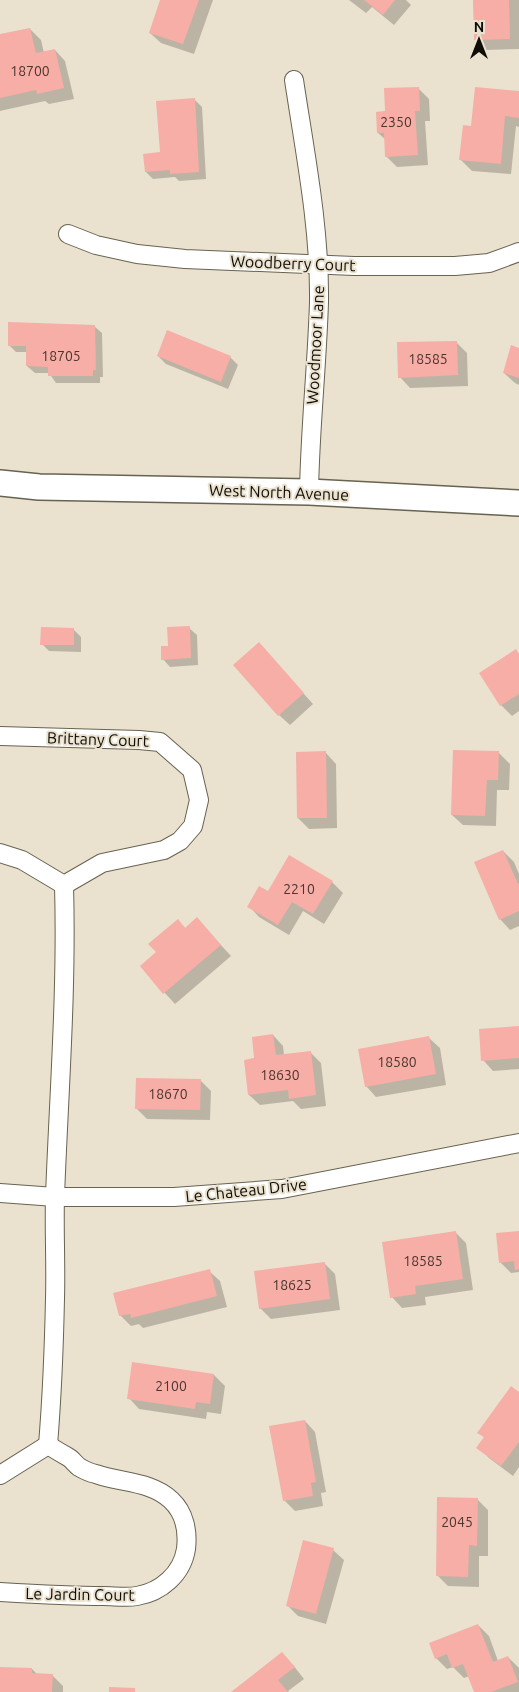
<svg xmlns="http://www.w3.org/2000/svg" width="519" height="1692" font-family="Ubuntu,sans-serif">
<rect width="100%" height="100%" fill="#eae2cf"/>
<g fill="#0003">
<path d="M161,0H213L194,54L161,43L150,33Z"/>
<path d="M349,0H406L411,5L394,25L372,7L366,13Z"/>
<path d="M475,0H519V49L486,50L476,39Z"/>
<path d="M30,29L41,40L44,53L55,50L65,61L74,99L49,104L45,101L0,111V36Z"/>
<path d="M418,88L429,99L430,121H425L428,165L397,167L386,156V140L378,133L387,113Z"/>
<path d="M519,92V127L516,126L511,174L472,171L461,160L472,127Z"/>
<path d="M195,100L202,107L206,179L179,181L175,177L153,179L146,172L162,153Z"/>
<path d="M94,326L102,333L103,377H100V383H56L49,373H35L27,366V352H16L9,345Z"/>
<path d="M456,342L467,353L468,386L410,388L400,377Z"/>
<path d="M519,349V385L515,383L504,373Z"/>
<path d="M158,356L230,357L238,365L228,389L166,364Z"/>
<path d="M189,628L197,635L198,665L170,667L163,659L170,647Z"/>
<path d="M73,629L81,637V652L49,651L42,644Z"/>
<path d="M519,654V711L512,716L501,705Z"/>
<path d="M269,655L313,704L290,725L279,715Z"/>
<path d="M326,753L336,764L337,828L309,829L298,818Z"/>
<path d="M499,753L510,764L509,790H497L496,826L463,825L452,815Z"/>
<path d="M503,851L514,862L519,874V926L510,930L500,919Z"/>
<path d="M332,882L343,893L324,924L303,911L289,935L259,917L249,906L268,893Z"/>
<path d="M197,919L231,956L175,1004L141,967L157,952L178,921L186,929Z"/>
<path d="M519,1027V1069L493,1071L483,1060Z"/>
<path d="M273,1035L283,1046L284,1055L310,1052L321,1063L326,1106L301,1109L293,1101L260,1105L249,1095L256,1059Z"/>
<path d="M429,1038L440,1048L446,1085L376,1097L366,1086Z"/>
<path d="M200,1080L211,1091L210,1120L147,1119L136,1108Z"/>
<path d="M519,1232V1272L511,1273L500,1262Z"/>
<path d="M456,1233L466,1243L473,1290L425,1297L426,1305L402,1308L392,1297Z"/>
<path d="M324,1263L335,1274L340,1310L271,1319L260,1308Z"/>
<path d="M209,1271L220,1281L227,1307L143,1328L139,1324L131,1326L120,1315Z"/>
<path d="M214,1375L225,1386L221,1414L207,1412L206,1419L139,1409L129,1398Z"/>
<path d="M519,1394V1467L513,1476L489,1458L478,1447L485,1438L479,1433Z"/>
<path d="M305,1421L315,1432L326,1492L321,1493L323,1506L295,1511L284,1500Z"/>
<path d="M477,1499L488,1510V1556H479V1587L448,1586L437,1575Z"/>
<path d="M333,1550L344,1560L326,1624L298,1616L287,1605Z"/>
<path d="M478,1625L489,1636L498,1661L508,1657L519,1668V1692H475L469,1676L464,1678L453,1667L447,1669L436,1658Z"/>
<path d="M293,1665L304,1679L288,1691L289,1692H233Z"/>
<path d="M0,1668L32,1669L38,1675H52L63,1686V1692H0Z"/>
</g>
<g fill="#f6aea6">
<path d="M160,0H199L183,44L149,33Z"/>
<path d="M364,0H395L383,15Z"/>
<path d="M473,0H509L510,39L474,40Z"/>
<path d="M30,28L36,53L55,49L64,88L37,94L36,90L0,98V34Z"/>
<path d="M419,87L420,111H415L418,155L385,157L384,133H377L376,112L385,111L384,88Z"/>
<path d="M475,87L519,91V118L505,116L501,164L459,160L463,125L471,126Z"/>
<path d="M195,98L199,172L170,174V170L145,172L143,154L160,152L156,101Z"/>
<path d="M8,322L95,325L96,370H93V376H48V367L26,366V346H8Z"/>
<path d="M167,330L231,356L221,382L157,356Z"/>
<path d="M457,341L458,375L398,378L397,342Z"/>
<path d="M511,345L519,348V378L503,373Z"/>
<path d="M190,626L191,658L161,660V646H168L167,627Z"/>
<path d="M41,627L74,628V645H40Z"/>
<path d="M259,642L304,693L278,716L233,665Z"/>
<path d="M516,649L519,654V694L500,706L479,673Z"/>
<path d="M453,750L499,751L498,780H487L485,816L451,815Z"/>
<path d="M326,751L327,818H297L296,752Z"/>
<path d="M503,850L518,884L519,883V911L499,920L474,862Z"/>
<path d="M289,855L333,881L313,914L292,902L278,925L247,907L259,886L268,891Z"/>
<path d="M197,917L221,945L163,994L140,966L156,952L148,944L178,919L185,928Z"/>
<path d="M519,1026V1058L481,1061L479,1029Z"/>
<path d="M273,1034L276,1055L311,1051L316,1095L289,1099L288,1090L248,1095L244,1060L254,1058L252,1037Z"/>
<path d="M429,1036L436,1074L365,1087L358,1049Z"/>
<path d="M136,1078L201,1079L200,1110L135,1109Z"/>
<path d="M456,1231L463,1279L415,1286L416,1294L390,1298L382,1242Z"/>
<path d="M519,1231V1269L515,1270L514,1261L499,1263L496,1233Z"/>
<path d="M325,1262L330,1299L259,1309L254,1271Z"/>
<path d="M210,1269L217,1296L131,1318L130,1314L119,1316L113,1293Z"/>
<path d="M132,1362L214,1374L210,1404L196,1402L195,1409L127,1399Z"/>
<path d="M511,1386L519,1392V1442L501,1466L476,1448L484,1437L477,1433Z"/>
<path d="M305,1420L316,1482L311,1483L313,1496L283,1501L269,1426Z"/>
<path d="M437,1497L478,1498L477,1546L469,1545L468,1577L436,1576Z"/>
<path d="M303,1540L334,1548L316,1614L286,1606Z"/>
<path d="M478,1624L493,1662L508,1656L518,1682L491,1692H474L463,1664L452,1668L447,1654L435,1659L429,1643Z"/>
<path d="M282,1652L295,1667L278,1680L288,1692H231Z"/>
<path d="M0,1667L32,1668V1673L53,1674L52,1692H0Z"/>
<path d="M109,1687L135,1688V1692H109Z"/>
</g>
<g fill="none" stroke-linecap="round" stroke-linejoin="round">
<g stroke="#686251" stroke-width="20">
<g id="street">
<path d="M294,80C305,153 320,228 319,302C317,366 310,429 309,492"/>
<path d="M68,234L96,245L137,254L185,259L354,266H455L489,263L519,252"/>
<path d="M0,736L139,740L160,742L192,770L199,800L193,826L180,841L164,850L102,863L64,885L22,860L0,853"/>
<path d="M0,1193L55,1197H174L282,1189L519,1143"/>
<path d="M48,1445C52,1396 54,1347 55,1298C56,1264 54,1230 55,1196C59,1092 67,989 64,885"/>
<path d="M0,1475L48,1445C54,1449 61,1453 68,1457C72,1459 75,1464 79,1467C84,1470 91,1473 96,1474C121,1483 151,1481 171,1500C185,1513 188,1532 186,1549C182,1574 161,1592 137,1596C126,1598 114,1596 103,1596C69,1596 34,1594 0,1592"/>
</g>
</g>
<g stroke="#686251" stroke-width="28">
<path id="secondary" d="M0,483L39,487L309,492L519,503"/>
</g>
<use href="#street" stroke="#fff" stroke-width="18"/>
<use href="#secondary" stroke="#fff" stroke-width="25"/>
</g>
<g text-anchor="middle" stroke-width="4" stroke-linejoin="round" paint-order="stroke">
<g font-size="14" fill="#4a352f">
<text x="30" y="76">18700</text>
<text x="396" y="127">2350</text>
<text x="61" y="361">18705</text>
<text x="428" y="364">18585</text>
<text x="299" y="894">2210</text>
<text x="397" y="1067">18580</text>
<text x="280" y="1080">18630</text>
<text x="168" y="1099">18670</text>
<text x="423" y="1266">18585</text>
<text x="292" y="1290">18625</text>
<text x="171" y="1391">2100</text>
<text x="457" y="1527">2045</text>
</g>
<g font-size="16" fill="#100d07" stroke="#eae2cf">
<text transform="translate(293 263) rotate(2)" y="6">Woodberry Court</text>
<text transform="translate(315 345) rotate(-87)" y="6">Woodmoor Lane</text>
<text transform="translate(279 492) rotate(2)" y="6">West North Avenue</text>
<text transform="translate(98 739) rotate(2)" y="6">Brittany Court</text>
<text transform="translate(246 1190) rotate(-6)" y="6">Le Chateau Drive</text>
<text transform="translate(80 1594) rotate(1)" y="6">Le Jardin Court</text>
</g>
</g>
<g transform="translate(479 40)" stroke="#eae2cf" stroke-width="4" paint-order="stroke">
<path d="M0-4L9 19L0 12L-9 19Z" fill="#100d07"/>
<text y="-8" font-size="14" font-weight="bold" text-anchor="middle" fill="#100d07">N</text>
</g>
</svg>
